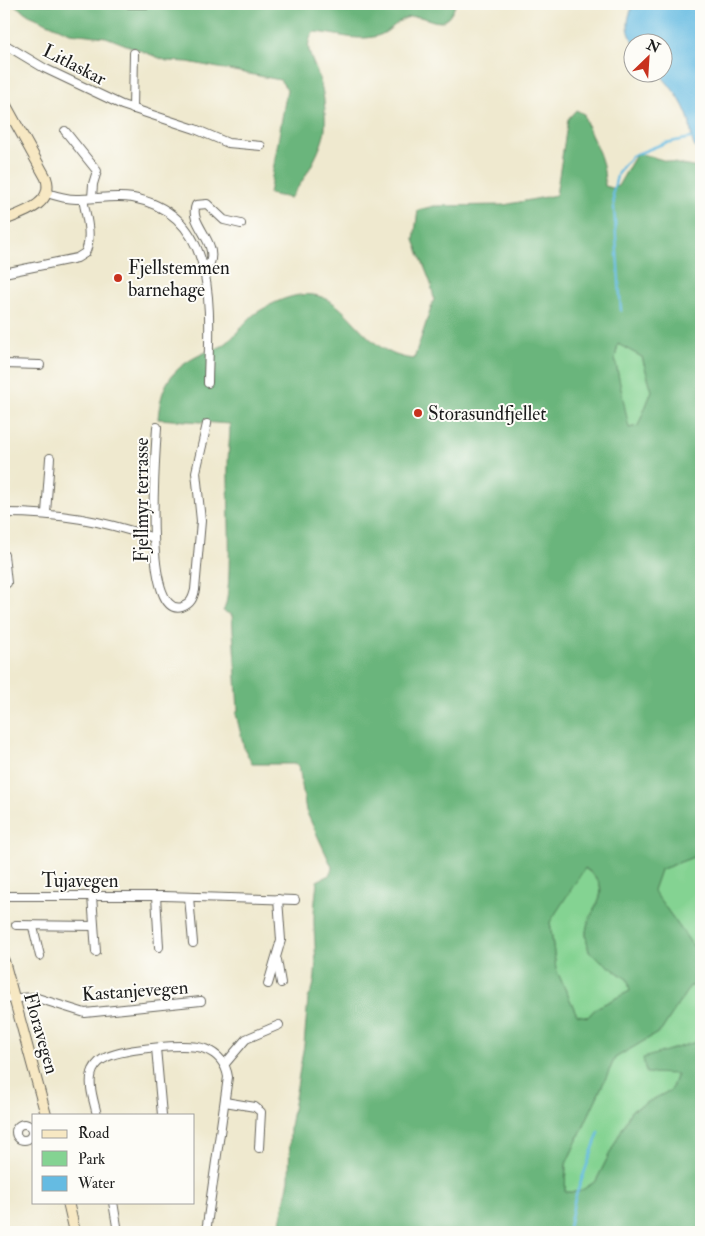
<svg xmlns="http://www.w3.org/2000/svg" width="705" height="1236" font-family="'IM FELL Double Pica',serif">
<rect width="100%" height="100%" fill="#fdfcf7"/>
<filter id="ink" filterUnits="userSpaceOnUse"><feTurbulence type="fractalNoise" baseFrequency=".02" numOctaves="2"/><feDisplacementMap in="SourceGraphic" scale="10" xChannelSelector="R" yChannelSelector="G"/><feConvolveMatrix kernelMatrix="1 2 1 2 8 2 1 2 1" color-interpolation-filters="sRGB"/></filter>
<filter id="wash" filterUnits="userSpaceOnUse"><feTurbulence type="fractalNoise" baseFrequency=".0096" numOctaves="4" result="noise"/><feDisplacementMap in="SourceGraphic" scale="20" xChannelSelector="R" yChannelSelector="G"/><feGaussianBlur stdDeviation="1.12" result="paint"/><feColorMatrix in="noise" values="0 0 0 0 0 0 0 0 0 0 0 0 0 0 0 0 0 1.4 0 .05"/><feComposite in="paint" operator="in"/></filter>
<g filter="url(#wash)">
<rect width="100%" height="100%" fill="#efe9cf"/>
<g fill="#84d392" stroke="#507857">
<path d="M618,344L642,357L652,391L638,426L628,428L615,359Z"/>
<path d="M701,854V886L697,894L701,905V957L653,890L660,870Z"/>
<path d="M584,868C619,892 588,906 586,933C586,939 588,946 589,952L628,980L630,991L596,1008L588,1017L577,1015L556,969L550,922Z"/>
<path d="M701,985V1045L696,1042L677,1074L671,1090L631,1111L596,1181L579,1192H565L566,1164L615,1058L661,1031L690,986Z"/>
</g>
<g fill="#6bb57c" stroke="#44684c" fill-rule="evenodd">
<path d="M13,4H454L455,6C442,38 427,10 406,18C396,22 389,32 380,35C359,43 335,33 314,32C302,46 313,60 318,75C324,90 326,112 325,129C323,149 303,182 290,198L269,194L287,89L280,80L188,62L167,61L106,37L70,33L29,15Z"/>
<path d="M576,110L584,114C591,143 605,152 605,186L612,188L618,186L637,153C659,158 679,166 701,168V854L660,870L653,890L701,957V985L690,986L661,1031L615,1058L566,1164L565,1192H579L596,1181L631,1111L671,1090L677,1074L646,1073L643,1058L696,1042L701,1045V1065L698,1073L701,1074V1181L699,1187H701V1232H278L289,1180L290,1127L304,1045L308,998C321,981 313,937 314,917C314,905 316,893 317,881L331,874L332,867L306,811L299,766L297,764H252L244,748L236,714L238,710L232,615L223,611C234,597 227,489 228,466C228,452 230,438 230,424L158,419C161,384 171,368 204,353C210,350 217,349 222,346C237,337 245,318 261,310C350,258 345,353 414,359L434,299L431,284L414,240L418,210L434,206L504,205L556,195L568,119ZM618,344L642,357L652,391L638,426L629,428L615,359ZM585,868C619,892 588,906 586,933C586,939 588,946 589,952L628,980L630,991L596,1008L588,1017L577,1015L556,969L550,922Z"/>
</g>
<path fill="#65bbe2" stroke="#406c7f" d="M634,4H696L701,10V156C687,141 694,129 686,112C680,97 669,85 659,73L662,72V42H634C625,30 627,17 634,4Z"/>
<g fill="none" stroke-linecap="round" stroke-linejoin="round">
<g stroke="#65bbe2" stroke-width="2.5">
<path d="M621,311L613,192L618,172L632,156L665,143L691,138"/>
<path d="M568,1232L575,1198L599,1132"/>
</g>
</g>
</g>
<g filter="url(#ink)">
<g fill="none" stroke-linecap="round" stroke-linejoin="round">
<g stroke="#66645b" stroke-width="10">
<g id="street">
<path d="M129,4H148"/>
<path d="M4,44L44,68L122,105L195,129L228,143L261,146"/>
<path d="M133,109L134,53"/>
<path d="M65,131L97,171L93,184L92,198"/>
<path d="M47,193C56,196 66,199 76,199C96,199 114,195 133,198C222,215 209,316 208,383"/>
<path d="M204,266L210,263C218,241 188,223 196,205L207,204L224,220L241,224"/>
<path d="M4,273L77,258L85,253C93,237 86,216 83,199"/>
<path d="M4,364L40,365"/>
<path d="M157,427C156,450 141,619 182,607C191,604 193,598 195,590L201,521L196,472L207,424"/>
<path d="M4,513C60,513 101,520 154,538"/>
<path d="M46,513L50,458"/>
<path d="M4,555L7,583"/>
<path d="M4,896H164L295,900"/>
<path d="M92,896L96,952"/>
<path d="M156,896L159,947"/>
<path d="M189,897L193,943"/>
<path d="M16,925L94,926"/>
<path d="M33,927L40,956"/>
<path d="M277,960L281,983"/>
<path d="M268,984L281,940L278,899"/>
<path d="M4,999L34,997L85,1013L201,1001"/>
<path d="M156,1048L162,1115"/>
<path d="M224,1065L246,1039L279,1025"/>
<path d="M225,1102L255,1107L261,1112L259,1148"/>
<path d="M97,1115C94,1101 87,1083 93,1070C96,1064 102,1059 107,1057C124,1049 189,1042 205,1049C218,1054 226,1064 228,1077L206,1232"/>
<circle cx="24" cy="1132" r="8"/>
<path d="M113,1202L118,1232"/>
</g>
</g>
<g stroke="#66645b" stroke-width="12">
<g id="secondary">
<path d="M4,102L46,178C55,204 22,213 4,220"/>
<path d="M4,961L46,1115"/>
<path d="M68,1202L75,1232"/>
</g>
</g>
<use href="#street" stroke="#fff" stroke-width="8"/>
<use href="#secondary" stroke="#f7e8c3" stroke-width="10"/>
</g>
</g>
<g fill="#c8321e" stroke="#fdfcf7" stroke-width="2">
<circle cx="118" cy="278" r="5"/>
<circle cx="418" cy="413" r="5"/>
</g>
<g text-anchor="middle" stroke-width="4" stroke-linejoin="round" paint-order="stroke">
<g font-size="19" fill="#1c1c1c" stroke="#fdfcf7">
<text transform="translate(75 64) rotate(27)" y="7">Litlaskar</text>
<text transform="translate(141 500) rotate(-90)" y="7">Fjellmyr terrasse</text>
<text x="80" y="887">Tujavegen</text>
<text transform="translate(135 990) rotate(-4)" y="7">Kastanjevegen</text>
<text transform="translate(42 1033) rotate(74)" y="7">Floravegen</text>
</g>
<g font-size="19" fill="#1c1c1c" stroke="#fdfcf7" text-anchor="start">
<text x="128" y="274">Fjellstemmen<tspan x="128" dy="22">barnehage</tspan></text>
<text x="428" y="420">Storasundfjellet</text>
</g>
</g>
<rect width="705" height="1236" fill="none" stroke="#fdfcf7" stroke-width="20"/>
<rect x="32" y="1114" width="162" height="90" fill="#fdfcf7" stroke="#a3a29f"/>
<rect x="42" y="1130" width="25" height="8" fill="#f7e8c3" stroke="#a3a29f"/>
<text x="78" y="1138" font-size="15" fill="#1c1c1c">Road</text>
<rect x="42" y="1151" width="25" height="15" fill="#84d392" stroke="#a3a29f"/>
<text x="78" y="1164" font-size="15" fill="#1c1c1c">Park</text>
<rect x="42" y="1176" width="25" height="15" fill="#65bbe2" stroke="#a3a29f"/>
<text x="78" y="1188" font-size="15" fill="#1c1c1c">Water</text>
<g transform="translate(648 58) rotate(25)"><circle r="24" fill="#fdfcf7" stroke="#a3a29f"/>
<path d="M0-4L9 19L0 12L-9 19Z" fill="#c8321e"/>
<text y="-8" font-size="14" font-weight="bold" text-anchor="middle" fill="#1c1c1c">N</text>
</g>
</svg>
